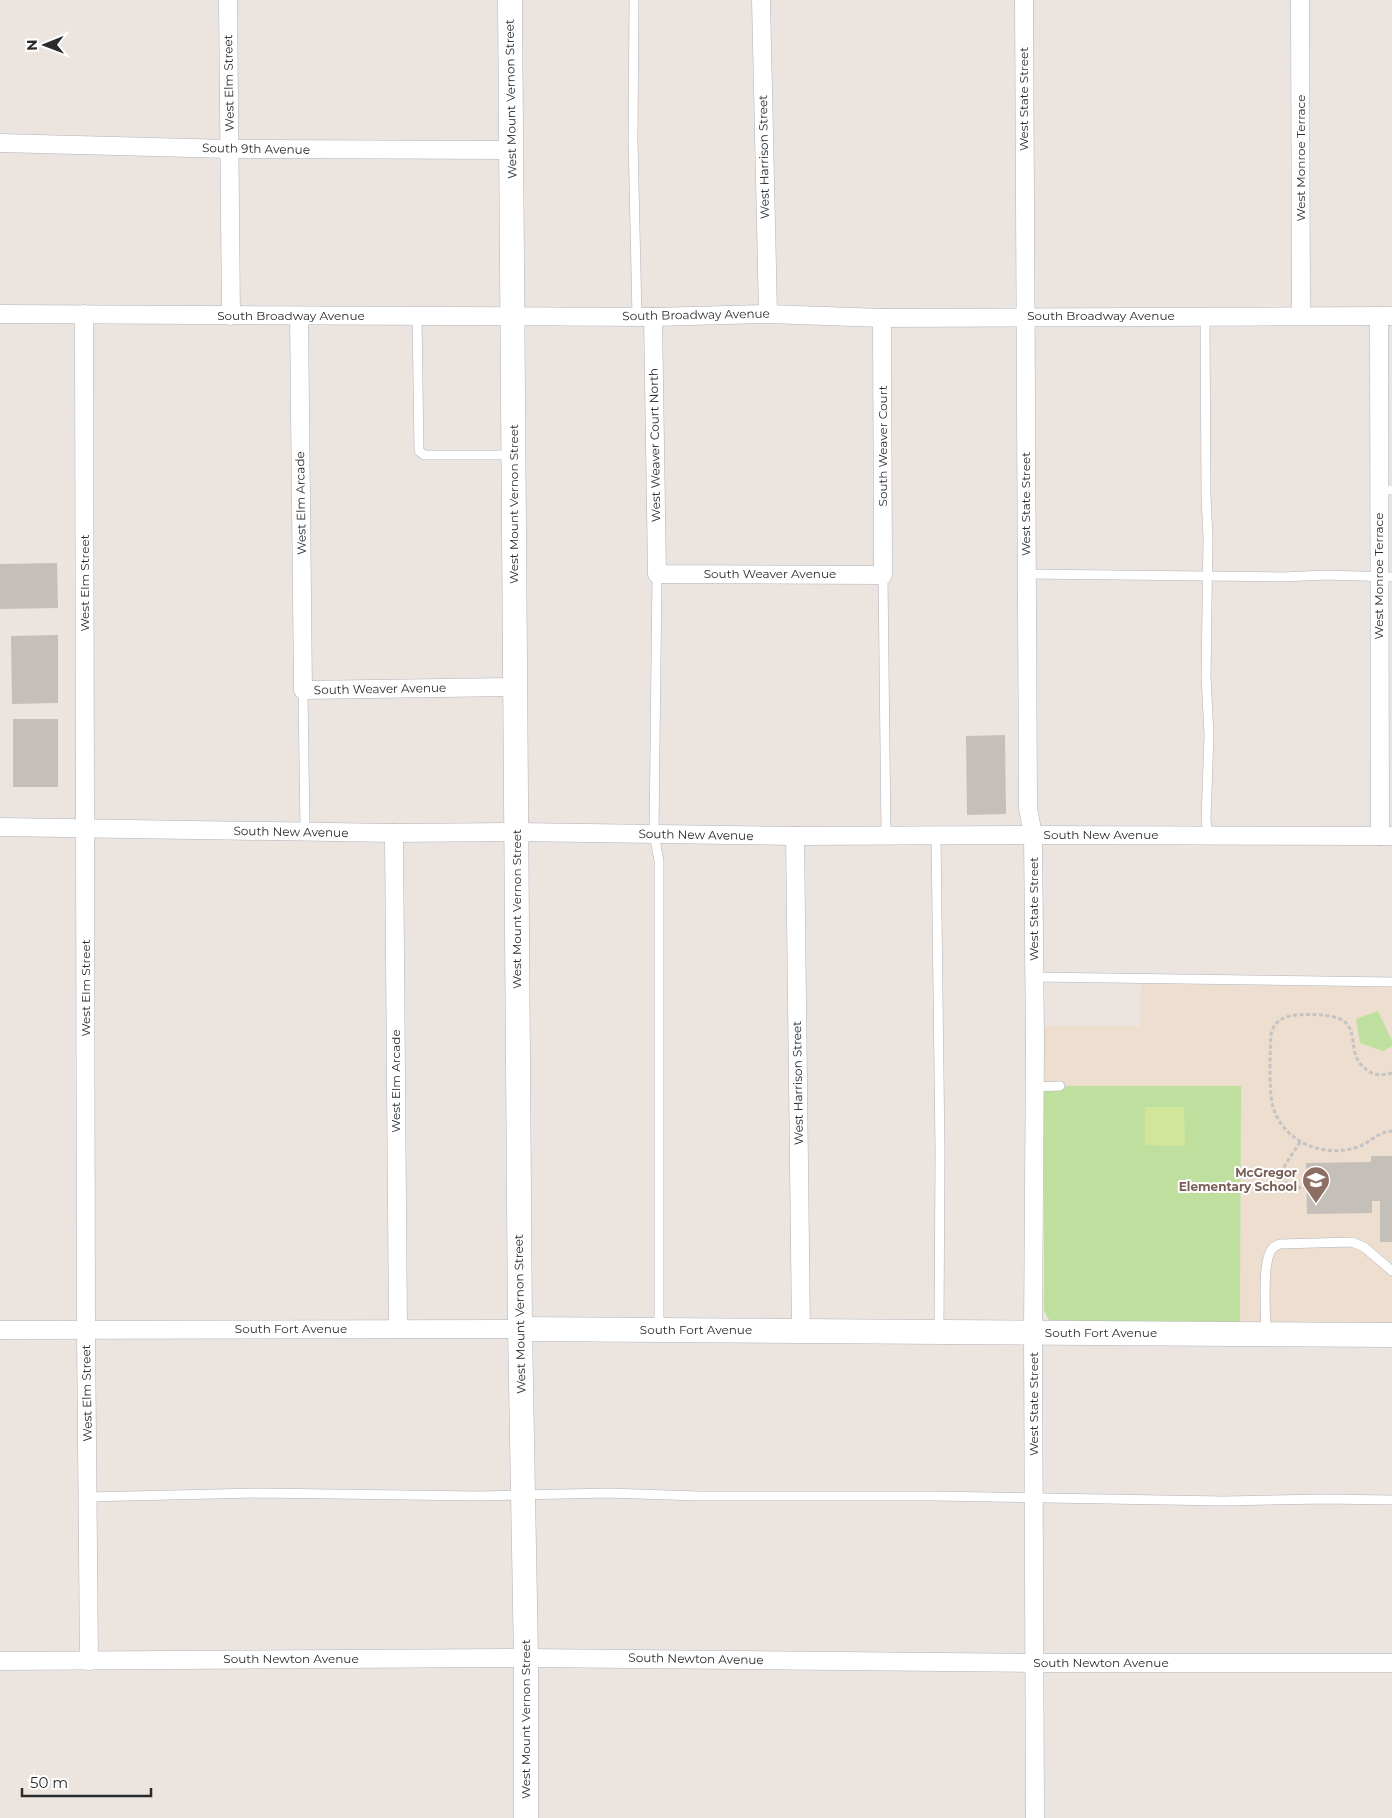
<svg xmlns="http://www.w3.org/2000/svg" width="1392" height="1818" font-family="Montserrat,sans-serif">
<rect width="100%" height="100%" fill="#ece4df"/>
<path fill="#eddecf" d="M1141,984L1392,987V1323L1240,1322L1241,1086H1044L1042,1026H1140Z"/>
<g fill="#bfdf9f">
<path d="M1378,1011L1392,1041V1046L1383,1051L1360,1043L1356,1019Z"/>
<path d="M1044,1086H1241L1240,1322L1052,1321L1048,1319L1044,1310Z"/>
</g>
<path fill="#d2e69b" d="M1145,1107H1184L1185,1146L1145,1145Z"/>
<g fill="#c5bfba">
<path d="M57,563L58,608L0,609V564Z"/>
<path d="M58,635V703L12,704L11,636Z"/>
<rect x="13" y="719" width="45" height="68"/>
<path d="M1005,735L1006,814L967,815L966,736Z"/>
<path d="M1371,1156H1392V1242H1380V1201H1372V1213L1307,1214L1306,1163L1371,1162Z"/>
</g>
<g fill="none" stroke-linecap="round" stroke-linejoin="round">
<g stroke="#afb3bb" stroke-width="10">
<g id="lane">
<path d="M634,0L633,139L637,316"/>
<path d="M417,315L419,451L424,455H513"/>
<path d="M1205,316L1206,496L1208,538L1206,676L1209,735L1206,820L1208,835"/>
<path d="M1379,490H1392"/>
<path d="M657,574L654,834L659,861V1328"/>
<path d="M1027,574L1283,577L1326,575L1392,577"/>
<path d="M883,575L886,835"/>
<path d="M303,690L305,832"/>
<path d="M936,835L940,1151L939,1331"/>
<path d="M1034,977L1392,982"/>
<path d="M1034,1087L1060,1086"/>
<path d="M1266,1334C1266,1317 1261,1258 1273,1248C1275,1246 1278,1245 1280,1244L1352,1242L1364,1247L1392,1271"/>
<path d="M87,1497L260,1493L479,1496L608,1493L698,1496H935L1224,1501L1325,1499L1392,1500"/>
</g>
</g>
<g stroke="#afb3bb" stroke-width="19">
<g id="street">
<path d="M228,0L231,316"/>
<path d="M761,0L768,314"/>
<path d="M1024,0L1028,808L1033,835L1035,1043L1033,1333L1035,1818"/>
<path d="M1300,0L1301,316"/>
<path d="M0,143L230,149L512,150"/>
<path d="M0,314L653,317L768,314L882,318L1392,316"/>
<path d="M84,314L86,1330L89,1661"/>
<path d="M299,316L303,690L516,687"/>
<path d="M1379,316L1380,836"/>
<path d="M653,317L657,574L883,575L882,318"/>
<path d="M0,827L394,833L516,832L795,836L1033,835L1392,836"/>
<path d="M394,833L398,1329"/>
<path d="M795,836L801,1330"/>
<path d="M0,1330L520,1329"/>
<path d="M0,1661L526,1658L1035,1663H1392"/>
</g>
</g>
<g stroke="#afb3bb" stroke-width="25">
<g id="secondary">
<path d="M510,0L520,1329L526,1658V1818"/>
<path d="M520,1329L1392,1335"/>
</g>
</g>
<g stroke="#c4c4c4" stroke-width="3" stroke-dasharray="4 2.5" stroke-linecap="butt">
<path d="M1392,1073C1385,1075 1376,1076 1370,1072C1345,1057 1360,1036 1345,1022C1336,1013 1293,1012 1282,1019C1276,1022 1273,1027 1271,1034C1270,1051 1269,1087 1272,1103C1280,1139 1319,1158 1354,1148C1368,1145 1377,1132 1392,1131"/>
<path d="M1300,1142L1285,1165L1282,1174C1286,1187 1295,1188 1306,1188"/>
</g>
<use href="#lane" stroke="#fff" stroke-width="9"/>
<use href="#street" stroke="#fff" stroke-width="18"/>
<use href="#secondary" stroke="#fff" stroke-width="24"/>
</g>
<defs>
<g id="school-pin" transform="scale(1.4375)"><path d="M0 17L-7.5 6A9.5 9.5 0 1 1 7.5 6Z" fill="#8d6e63" stroke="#fff"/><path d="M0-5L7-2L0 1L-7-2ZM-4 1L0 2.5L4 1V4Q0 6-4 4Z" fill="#fff"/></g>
</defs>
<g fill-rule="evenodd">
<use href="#school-pin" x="1316" y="1180"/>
</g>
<g text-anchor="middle" stroke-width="4" stroke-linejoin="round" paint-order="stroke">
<g font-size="12" fill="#2b2b2b" stroke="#fff">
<text transform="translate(229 83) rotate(-91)" y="4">West Elm Street</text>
<text transform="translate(511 99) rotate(-91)" y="4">West Mount Vernon Street</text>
<text transform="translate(1024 99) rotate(-90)" y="4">West State Street</text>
<text transform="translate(256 149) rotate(1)" y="4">South 9th Avenue</text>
<text transform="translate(764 157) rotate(-91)" y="4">West Harrison Street</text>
<text transform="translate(1301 158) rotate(-90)" y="4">West Monroe Terrace</text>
<text transform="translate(696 315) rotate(-1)" y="4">South Broadway Avenue</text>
<text x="291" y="320">South Broadway Avenue</text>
<text x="1101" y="320">South Broadway Avenue</text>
<text transform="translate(655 445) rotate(-91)" y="4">West Weaver Court North</text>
<text transform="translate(883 446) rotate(-90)" y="4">South Weaver Court</text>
<text transform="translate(301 503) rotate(-91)" y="4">West Elm Arcade</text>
<text transform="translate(514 504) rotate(-90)" y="4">West Mount Vernon Street</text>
<text transform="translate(1026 504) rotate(-90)" y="4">West State Street</text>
<text x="770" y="578">South Weaver Avenue</text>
<text transform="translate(1379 576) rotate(-90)" y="4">West Monroe Terrace</text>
<text transform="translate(85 583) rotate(-90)" y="4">West Elm Street</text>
<text transform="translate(380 689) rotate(-1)" y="4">South Weaver Avenue</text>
<text transform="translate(291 832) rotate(1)" y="4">South New Avenue</text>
<text transform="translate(696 835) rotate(1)" y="4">South New Avenue</text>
<text x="1101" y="839">South New Avenue</text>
<text transform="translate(517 909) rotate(-90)" y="4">West Mount Vernon Street</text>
<text transform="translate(1034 909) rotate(-90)" y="4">West State Street</text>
<text transform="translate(86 988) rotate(-90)" y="4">West Elm Street</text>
<text transform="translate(396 1081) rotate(-90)" y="4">West Elm Arcade</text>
<text transform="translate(798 1083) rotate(-91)" y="4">West Harrison Street</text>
<text transform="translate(520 1314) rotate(-91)" y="4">West Mount Vernon Street</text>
<text x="291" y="1333">South Fort Avenue</text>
<text x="696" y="1334">South Fort Avenue</text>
<text x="1101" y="1337">South Fort Avenue</text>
<text transform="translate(87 1393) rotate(-91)" y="4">West Elm Street</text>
<text transform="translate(1034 1404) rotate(-90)" y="4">West State Street</text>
<text x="291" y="1663">South Newton Avenue</text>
<text transform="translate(696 1659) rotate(1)" y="4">South Newton Avenue</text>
<text x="1101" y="1667">South Newton Avenue</text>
<text transform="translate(526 1719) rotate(-90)" y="4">West Mount Vernon Street</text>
</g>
<g font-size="12" font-weight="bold" fill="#785e54" stroke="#fff" text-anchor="end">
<text x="1297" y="1177">McGregor<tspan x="1297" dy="14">Elementary School</tspan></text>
</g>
</g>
<g transform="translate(45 45) rotate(269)" stroke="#ffffff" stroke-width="4" paint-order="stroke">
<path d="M0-4L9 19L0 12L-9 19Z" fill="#2b2b2b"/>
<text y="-8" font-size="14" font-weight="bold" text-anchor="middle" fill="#2b2b2b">N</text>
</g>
<path d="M22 1788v8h129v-8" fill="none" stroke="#2b2b2b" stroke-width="2.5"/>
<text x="30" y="1788" font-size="15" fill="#2b2b2b" stroke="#ffffff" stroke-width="4" paint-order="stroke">50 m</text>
</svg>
